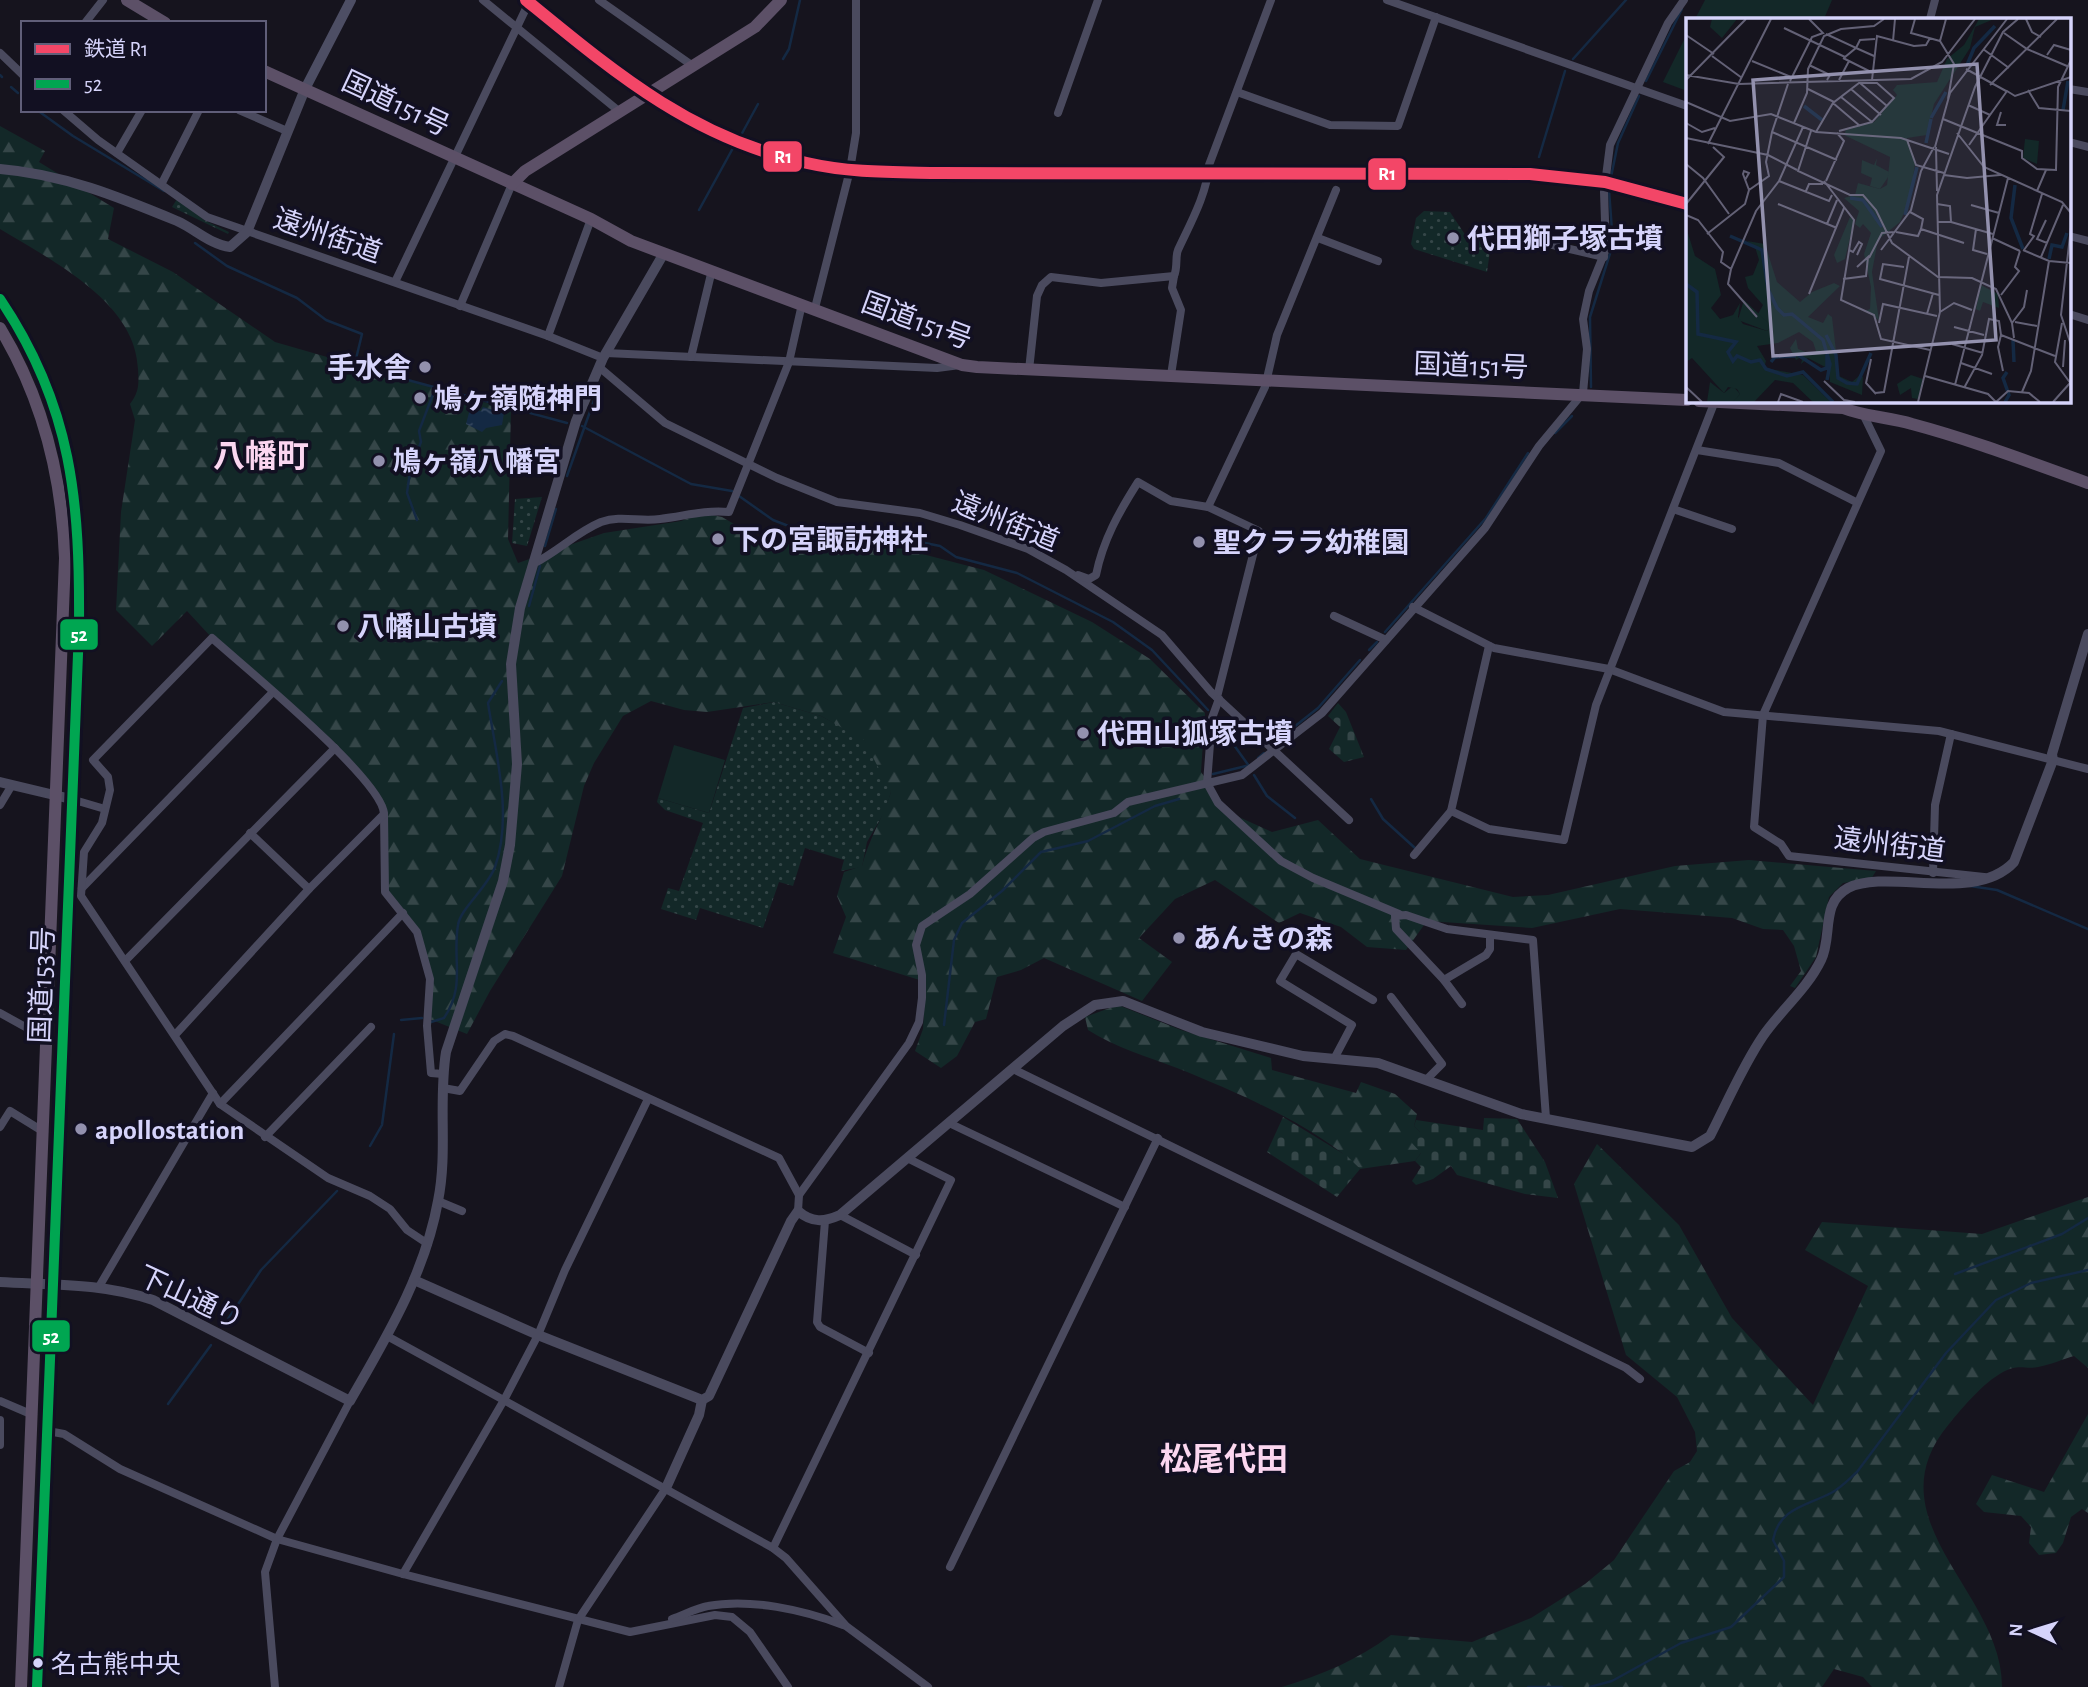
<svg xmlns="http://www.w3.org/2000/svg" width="2088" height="1687" font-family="'Alegreya Sans','Noto Sans JP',sans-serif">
<defs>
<pattern id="green-dots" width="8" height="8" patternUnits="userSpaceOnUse" patternTransform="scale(1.75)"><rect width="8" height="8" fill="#132828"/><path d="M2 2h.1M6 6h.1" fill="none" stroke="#354648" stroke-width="1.8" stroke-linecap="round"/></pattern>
<pattern id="forest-firs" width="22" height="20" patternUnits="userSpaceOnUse" patternTransform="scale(1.75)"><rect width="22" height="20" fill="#132828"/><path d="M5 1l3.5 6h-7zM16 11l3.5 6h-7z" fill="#354648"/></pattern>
<pattern id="cemetery-stones" width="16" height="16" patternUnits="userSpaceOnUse" patternTransform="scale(1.75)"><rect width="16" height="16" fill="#132828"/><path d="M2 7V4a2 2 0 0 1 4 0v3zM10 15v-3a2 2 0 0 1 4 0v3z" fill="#354648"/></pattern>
<pattern id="water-ripples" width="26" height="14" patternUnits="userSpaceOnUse" patternTransform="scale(1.75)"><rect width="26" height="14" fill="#142943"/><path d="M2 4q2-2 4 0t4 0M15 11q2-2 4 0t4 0" fill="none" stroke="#35475f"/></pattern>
</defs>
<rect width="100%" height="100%" fill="#16141e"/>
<g fill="url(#green-dots)">
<path d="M177,199L204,220L229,232L228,234L172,207Z"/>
<path d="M1424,211L1450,212L1466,236L1473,234L1479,240L1491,244L1487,272L1414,249L1411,244L1416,218Z"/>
<path d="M542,497L527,546L512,543L515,499Z"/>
<path d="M774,702L821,716L864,739L889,784L891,792L885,811L867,842L862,867L841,871L844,860L805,848L793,886L779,882L763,928L700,908L696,920L661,909L668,888L679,891L703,823L665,810L657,802L658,798L709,813L743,708Z"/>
</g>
<g fill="url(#forest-firs)">
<path d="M0,126L45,151L39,162L114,208L108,239L173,272L275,342L511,410L508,539L518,563L604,533L681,521L703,513L722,517L769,544H803V534L849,535L984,570L1092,622L1150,659L1205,713L1201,772L1230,813L1272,832L1318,820L1360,859L1513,897L1548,895L1675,866L1749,860L1876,871L1871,879L1843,883L1829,897L1816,957L1795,988L1790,986L1801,971L1794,946L1783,930L1763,929L1732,918L1620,909L1532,928L1427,921L1406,950L1367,947L1341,927L1300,913L1279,923L1215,880L1175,899L1139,938L1172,962L1142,1001L1044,958L1021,970L997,977L986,1019L975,1022L957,1056L941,1068L915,1051L923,1029L926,982L833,953L846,917L837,896L844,872L862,866C868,840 883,818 891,792L864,740L821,716L774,702L707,712L684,710L651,701L623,716L594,763L584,786L562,876L490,991L467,1034L427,1018L431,986L417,932L385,892L384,806L335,748L212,638L187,611L152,646L116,610L121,512L135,420L130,404C139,392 139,385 138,369C136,302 51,260 0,229Z"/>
<path d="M1118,1005L1181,1030L1271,1058L1272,1070L1356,1093L1361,1082L1395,1094L1417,1114L1414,1126L1420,1132L1421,1153L1415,1161L1360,1169C1317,1126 1234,1091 1177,1068C1146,1056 1116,1048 1088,1030L1085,1017Z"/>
<path d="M1597,1144L1679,1225L1732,1318L1813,1405L1868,1286L1805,1250L1822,1222L1982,1234L2088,1197V1368L2074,1356C2063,1359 2050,1365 2038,1367C2026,1370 2019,1363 2003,1372C1983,1383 1964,1406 1949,1424C1869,1520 2003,1592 2002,1687H1872L1863,1677L1834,1669L1822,1687H1282C1322,1675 1357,1660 1391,1635L1472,1642L1531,1618L1585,1584L1614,1560L1674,1471L1690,1462L1697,1451L1695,1432L1677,1397L1626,1355L1574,1184Z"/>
<path d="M2088,1414V1513L2082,1509L2071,1517L2063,1543L2056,1553L2039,1555L2029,1543L2031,1527L2021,1516L1984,1512L1976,1504L1992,1475L2044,1492Z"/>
</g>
<g fill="url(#cemetery-stones)">
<path d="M1338,703L1346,712L1364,757L1344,762L1329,749L1340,727L1328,716Z"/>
<path d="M1283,1117L1347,1156L1360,1169L1337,1197L1267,1152Z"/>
<path d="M1484,1118L1517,1119L1545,1162L1558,1198L1525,1194L1457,1175L1451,1166L1433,1179L1416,1185L1412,1181L1421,1167L1415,1161L1421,1153L1411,1142L1420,1132L1414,1126L1416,1120L1483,1130Z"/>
</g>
<g fill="#132828">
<path d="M1705,0H1832L1824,19H1695Z"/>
<path d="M1687,34V91L1663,82Z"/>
<path d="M674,745L725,760L709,813L658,798Z"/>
</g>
<path fill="url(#water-ripples)" d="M483,407L504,413L502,425L486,428L482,432L466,424L470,409L481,411Z"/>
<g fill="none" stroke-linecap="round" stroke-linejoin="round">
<g stroke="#142943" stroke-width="2.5">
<path d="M783,59L789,49L800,0"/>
<path d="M1573,59L1626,0"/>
<path d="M0,75L2,77"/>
<path d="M1646,81L1682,9"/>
<path d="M11,87L18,93"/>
<path d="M22,97L23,98"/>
<path d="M37,110L73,136L164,191"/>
<path d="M740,137L758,104"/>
<path d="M1539,157L1565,71"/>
<path d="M1611,177L1618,143L1639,96"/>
<path d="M699,210L733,148"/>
<path d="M195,243L227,266L297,298L326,320L362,334L355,363L380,372"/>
<path d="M393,376L567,423"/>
<path d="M1591,387L1590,317L1613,244L1609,190"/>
<path d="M582,426L691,484L732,491"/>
<path d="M1555,433L1572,416"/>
<path d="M416,454L421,442L419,431L435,389"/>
<path d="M411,465L407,493L417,520"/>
<path d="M567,476L597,392"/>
<path d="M739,496L773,520L786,525L845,527L940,546L956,557L1017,573L1113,622L1152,650L1208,710"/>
<path d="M545,546L556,509"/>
<path d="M529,606L540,566"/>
<path d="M1385,632L1486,518L1528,453"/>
<path d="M1369,650L1377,642"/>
<path d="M1218,723L1249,766"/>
<path d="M1275,742L1318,708L1360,660"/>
<path d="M1258,758L1264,753"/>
<path d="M1213,774L1246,766"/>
<path d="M1254,775L1267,796L1295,818"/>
<path d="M1371,799L1383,819L1415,848"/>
<path d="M1970,886L1997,890L2088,929"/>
<path d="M401,1020L422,1018"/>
<path d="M431,1022L444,1018C466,986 452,959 458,925C460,909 487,888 495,867C513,816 496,755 488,703L502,681"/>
<path d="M944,1025L954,940L962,923L1002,891L1041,852L1088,841L1155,806L1179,799"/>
<path d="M370,1146L382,1125L394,1034"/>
<path d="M1955,1274L2062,1234L2088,1218"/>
<path d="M226,1322L261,1270L337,1191"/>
<path d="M168,1404L211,1345"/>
<path d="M1528,1687H1562"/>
<path d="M1590,1687L1612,1681L1681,1643L1731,1627L1784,1577V1561L1773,1540C1779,1508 1806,1506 1831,1493C1841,1488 1849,1479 1857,1472L1946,1353L1996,1300L2031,1283L2088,1270"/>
</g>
<g stroke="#4a4a5e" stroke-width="8">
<path d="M483,0L620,112"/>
<path d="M599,0L693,66"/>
<path d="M1387,0L1687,106"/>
<path d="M1930,19L1935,0"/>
<path d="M85,23L103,0"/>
<path d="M0,53L23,75"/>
<path d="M2069,89L2088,92"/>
<path d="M1237,92L1330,125L1398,126L1436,17"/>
<path d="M63,110L98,140L207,217L548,336L603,358"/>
<path d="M239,110L287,131"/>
<path d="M1058,113L1098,0"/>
<path d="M2069,142L2088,147"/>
<path d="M117,153L142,110"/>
<path d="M162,183L199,110"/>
<path d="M2069,236L2088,241"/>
<path d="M1318,238L1378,261"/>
<path d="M1531,240L1604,257"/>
<path d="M1174,276C1178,267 1175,257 1178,250C1190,224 1207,194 1209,165L1271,0"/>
<path d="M395,282L530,0"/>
<path d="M460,306L512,184"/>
<path d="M815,308L850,170L856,133V0"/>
<path d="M2069,314L2088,320"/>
<path d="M548,336L591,219"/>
<path d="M606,353L937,368L960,365"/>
<path d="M691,357L712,270"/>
<path d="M599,367L665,423L777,478L837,502L920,513L960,525L1028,549L1066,570L1162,635L1211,692L1349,820"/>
<path d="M1029,370L1037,296L1042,285L1051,277L1101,283L1174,276L1172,288L1181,310L1171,375"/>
<path d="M1864,416L1881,451L1763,715L1754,827L1781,844L1789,856L1984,877"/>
<path d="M1697,450L1779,463L1856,502"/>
<path d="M1208,507L1259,531L1217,697"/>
<path d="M1673,509L1732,529"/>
<path d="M533,564C559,551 575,533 601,522C621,515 640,522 660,519C686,516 702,510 729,512L789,362L802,304"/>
<path d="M1078,575L1089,579L1096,575C1103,540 1119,512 1138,482L1171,501L1208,507L1265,387L1277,335L1336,190"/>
<path d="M1413,607L1494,648L1609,669L1724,712L1939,731L2088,769"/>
<path d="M1334,616L1386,640"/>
<path d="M1489,646L1451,811L1489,829L1564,840L1596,705L1715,401"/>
<path d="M1219,699L1212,718L1207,783L1218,803L1281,861L1313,878L1399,914"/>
<path d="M71,799L105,809"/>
<path d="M0,805L12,785"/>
<path d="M384,814L385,892L417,932L430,979L427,1026L431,1073L443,1074"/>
<path d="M250,833L309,889"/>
<path d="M1414,855L1451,811"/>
<path d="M1933,873L1935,805L1951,734"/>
<path d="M82,888L272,693"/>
<path d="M125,961L335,748"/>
<path d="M1444,980L1486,955L1490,949V935"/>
<path d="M1391,997L1442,1064L1426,1080"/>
<path d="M1462,1004L1444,980L1396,929L1395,916L1406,915L1447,929L1533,940L1546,1118"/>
<path d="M0,1013L47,1039"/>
<path d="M175,1035L309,889L384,814C383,780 243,666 212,638L93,760L108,777L110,790L102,823L84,852L81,896L220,1104L328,1178L370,1196L390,1209L407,1230L428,1244"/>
<path d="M1334,1059L1352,1025L1280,981L1296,954L1373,1000"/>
<path d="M1013,1069L1626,1368L1640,1379"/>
<path d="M443,1088L460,1091L494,1041L505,1034L513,1036L779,1158L799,1195"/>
<path d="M220,1104L403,913"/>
<path d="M949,1123L1125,1207"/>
<path d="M0,1127L10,1111L44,1132"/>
<path d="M265,1137L371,1027"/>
<path d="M438,1201L462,1211"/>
<path d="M798,1211L799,1195L909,1043L919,1022L922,998V975L916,945L922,926L970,894L1033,838L1044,832L1114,813L1128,802L1242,775L1322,713L1485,528L1539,446L1583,393L1587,349L1583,319L1589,291L1606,249L1604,192L1610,145L1668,23L1684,0"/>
<path d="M840,1215L916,1255"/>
<path d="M825,1221L817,1322L820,1327L869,1353"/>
<path d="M100,1285L213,1093"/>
<path d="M387,1336L773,1548L786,1558L846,1626L928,1687"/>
<path d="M0,1401L33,1415"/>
<path d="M0,1420V1445"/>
<path d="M48,1431L64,1434L120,1469L277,1539L403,1574L630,1632L715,1615L732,1617L750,1632L788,1687"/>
<path d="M773,1548L951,1180L907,1158"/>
<path d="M950,1567L1158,1138"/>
<path d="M403,1574L504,1400L538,1335L565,1270L648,1099"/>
<path d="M672,1619C684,1615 696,1608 708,1606C750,1598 804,1610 843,1625"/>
<path d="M275,1687L265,1572L277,1539L350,1401"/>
<path d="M559,1687L578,1620L666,1488"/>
</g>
<g stroke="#4a4a5e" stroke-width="10">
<path d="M0,169C63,174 119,197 177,221C195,229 211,245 230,247L247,232L305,89"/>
<path d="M0,782L71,799"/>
<path d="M414,1280L538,1335L702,1400L709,1396L791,1221L798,1211C812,1223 824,1222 840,1215L1063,1026L1095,1005L1123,1001L1202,1032L1303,1056L1378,1063L1521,1114L1692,1147L1710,1136C1727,1103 1742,1067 1763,1036C1781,1010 1807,989 1821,960C1833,936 1820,903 1848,888C1888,868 1975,904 2014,862L2053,760L2052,754L2088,634"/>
<path d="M0,1282C53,1285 103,1283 153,1300L350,1401C386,1338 425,1274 438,1201C448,1152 438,1102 446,1052L503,881L510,845L517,764L511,664L520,608L576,421L603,358L664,253"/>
<path d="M666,1488L699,1415L702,1400"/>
</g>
<path stroke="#4d4e64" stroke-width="10" d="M305,89L351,0"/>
<g stroke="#5c5067" stroke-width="12">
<path d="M127,0L165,23"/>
<path d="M264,71L591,219L631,241L962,365L977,367L1687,400"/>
<path d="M512,184L525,171L755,27L781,0"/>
<path d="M0,299C73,407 80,503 79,629L37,1687"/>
<path d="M0,328C43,399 62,475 65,558L21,1687"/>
<path d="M1699,401L1843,408C1866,417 1889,417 1912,424C1972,440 2029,462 2088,483"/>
</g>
<g stroke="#121022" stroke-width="16">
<path id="bus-1" d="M0,299C73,407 80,503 79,629L37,1687"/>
</g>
<use href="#bus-1" stroke="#00a651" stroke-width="10"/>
<g stroke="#121022" stroke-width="18">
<path id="rail-1" d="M526,0C614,72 693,139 807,163C850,173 895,172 939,173L1530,174L1605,182L1687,204"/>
</g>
<use href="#rail-1" stroke="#f34667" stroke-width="12"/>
</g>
<g fill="#9391ae" stroke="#121022" stroke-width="2.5">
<circle cx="1453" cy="238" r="7"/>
<circle cx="425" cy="367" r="7"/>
<circle cx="420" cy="398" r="7"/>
<circle cx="379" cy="461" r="7"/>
<circle cx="718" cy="539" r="7"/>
<circle cx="1199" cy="542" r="7"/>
<circle cx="343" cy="626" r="7"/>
<circle cx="1083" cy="733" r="7"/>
<circle cx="1179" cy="938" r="7"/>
<circle cx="81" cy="1129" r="7"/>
</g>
<circle fill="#d6d4fb" stroke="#121022" stroke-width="2.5" cx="38" cy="1663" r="6"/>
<g text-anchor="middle" stroke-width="7" stroke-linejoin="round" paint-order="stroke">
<g font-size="26" fill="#d6d4fb" stroke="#121022" text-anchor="start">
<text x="51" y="1673">名古熊中央</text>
</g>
<g font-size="28" fill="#d6d4fb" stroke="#121022">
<text transform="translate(396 103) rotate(25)" y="10">国道151号</text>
<text transform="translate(328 235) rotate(19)" y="10">遠州街道</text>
<text transform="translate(917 320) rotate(20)" y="10">国道151号</text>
<text transform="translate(1471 365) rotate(2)" y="10">国道151号</text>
<text transform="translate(1006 521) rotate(22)" y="10">遠州街道</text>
<text transform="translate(1890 844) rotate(7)" y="10">遠州街道</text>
<text transform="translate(41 985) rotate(-88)" y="10">国道153号</text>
<text transform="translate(191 1297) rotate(25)" y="10">下山通り</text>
</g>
<g font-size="28" font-weight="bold" fill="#d6d4fb" stroke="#121022" text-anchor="start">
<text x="1467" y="248">代田獅子塚古墳</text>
<text x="411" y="377" text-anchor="end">手水舎</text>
<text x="434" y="408">鳩ヶ嶺随神門</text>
<text x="393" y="471">鳩ヶ嶺八幡宮</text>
<text x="732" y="549">下の宮諏訪神社</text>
<text x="1213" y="552">聖クララ幼稚園</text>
<text x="357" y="636">八幡山古墳</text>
<text x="1097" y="743">代田山狐塚古墳</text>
<text x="1193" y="948">あんきの森</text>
<text x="95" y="1139">apollostation</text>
</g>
<g font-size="32" font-weight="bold" fill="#fbd6f0" stroke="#121022">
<text x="261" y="467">八幡町</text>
<text x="1224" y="1470">松尾代田</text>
</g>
</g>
<g transform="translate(1686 18)">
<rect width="385" height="385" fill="#16141e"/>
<path d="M191,140L190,147L205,155L194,171L184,168L186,160L175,155L176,142L188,147ZM58,282L86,308L81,313L52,302ZM24,364L38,375L47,368L54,376L48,384H21Z" fill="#132828"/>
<path d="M293,1H308L289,9L284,30L248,86L241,117L221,120L229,146L224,181L214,204L192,222L186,254L193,302L179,293L184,291L185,269L178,236L185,215L177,206L174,210L169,206L173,193L158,180L169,177L172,165L194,171L201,167L204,139L158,117L160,112L188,104L211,77L207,72L211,67L251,64L261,41L278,27ZM164,199L168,203L159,241L151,245L148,237ZM0,209L9,238L29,251L35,277L25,290L34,301L47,297L54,285L52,299L57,306L81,313L86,308L72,296L77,287L62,270L59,259L67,257L73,242L69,229L61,223L79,226L91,264L114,284L126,274L148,265L154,268L122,299L137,305L142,296L146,299L153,358L166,364L174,357L177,359L176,377L144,364L143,351L122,340L115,346L117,338L110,342L104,330L110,321L112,331L127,337L130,333L127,324L113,314L92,325L71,328L80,343L78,350L117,357L145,384H127L107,365L89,362L68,384H47L54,376L51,371L42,369L38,375L6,340L0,344ZM225,357L237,361L232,381L226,380L225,370L214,377L211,366Z" fill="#132828"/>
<path d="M26,1H51L36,20L24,9ZM339,121L353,123L351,146L337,140ZM295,267L312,276L313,290L297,284L294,293L290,291Z" fill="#132828"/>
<path fill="none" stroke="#142943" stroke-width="3.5" d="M281,47L288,30L309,8M118,88L136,102M377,92L382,63M245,100L260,74M240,125L245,101M329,167L325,200L337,231M164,180L177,182L196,209M219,197L231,149M44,218L76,232L82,271L91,290L98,297L106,296L137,322L144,346L141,362M363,241L366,227L376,229L381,215M0,266L11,274L12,316L50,324L42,334L47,343L51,338L65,344L74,342L80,351L101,358L117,354L147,384M140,317L150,337L152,360L161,365L171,366L185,335M327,322L328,344M112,337L135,352L141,350V337M85,344L89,339L110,338M319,384L323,377L317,360L321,354"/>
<path fill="none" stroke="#636176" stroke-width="2" d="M229,1L225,15L254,23M340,1L346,14L355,19M98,10L159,39L170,30L188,38M318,15L341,31L381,48M140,16L170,30L174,22L189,21M0,17L28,36M207,23L209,1M254,23L268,46L262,81M254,23L260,1M297,31L323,50M361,37L368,27L385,32M26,38L56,60M157,40L187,55M66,43L105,59M123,47L144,57L141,62M280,51L320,73M0,57L53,66L225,61L256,44L289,1M0,62L60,1M153,62L163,43M186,62L191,18L228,28L240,27L244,20M104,63L126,19L137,15L123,1M174,65L201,88M304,67L371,1M122,71L148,84M165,71L195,97M342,72L353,90L385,93M0,84L44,103L85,96L130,114L215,120L263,136M147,85L174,108M282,87L304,97L321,73L329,78L385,59M315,94L311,107H320M257,101L336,133V140L351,151L370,152L372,69L385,42M0,105L16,114L29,110M108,105L121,75L122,51L138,18L155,11L188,8L198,1M125,113L112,153L164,177H177L190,192L206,225L252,259L286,260L310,271L326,305L328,320M153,113L186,104M86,114L151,142M130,114L147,85L173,65H191L208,80L186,104L155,79M271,115L298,149L376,184L385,195M0,120L82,137L111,152M221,122L230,147L258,155M22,126L85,1M283,127L304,97M249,129L264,75L321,1M250,129L251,173M0,146L17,160L43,196M258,157L281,160L314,157M93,163L143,183L146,177M138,163L168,202L155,282L188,297L195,321L244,332M140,163L158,123L151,115M63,172L83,158L80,144L86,114L102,66M120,173L123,166H137M351,173L360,152M0,186L38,139L27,129M92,186L151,210M251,186L264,188L265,204H252M285,187L313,195M224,194L237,201L235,211L278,225M0,197L12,202L37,234L35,244L45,251M360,202L351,221L361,225M265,204L307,216M141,206L151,182M385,209L375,297L385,327M290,211L287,232L301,236M210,214L232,218L235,211M21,216L59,186L63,172L57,156L58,153L63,155L59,162M306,220L334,233M163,232L167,234L173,224L176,226L171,237M195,232L225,192L235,153L248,129M337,232L363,243L385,245M338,232L348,218L344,216L356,176M355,239L377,187M183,240L196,215L209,214M218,249L197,246L194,261L253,277M157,261L180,258L182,239L171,249M123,276L158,190M315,277L333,253L329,249L334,233M254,294L268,285L286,292M241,296L247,275M71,299L42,266L45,251L70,193L93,163L117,109M329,304L351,308M193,305L197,286L251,298M326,305L338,289L341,272M376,305L369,344L385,366M268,309L298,317M315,317L312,329L317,353M266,326L297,335M185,341L180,365L190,376M275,345L306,356M377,349L379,322M239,358L302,376L310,384L322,373L343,375L354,384M138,363L158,382L169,384M269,367L322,160M0,369L16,384M278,370L296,337L303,301L313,303L315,317L369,338M336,374L345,353L363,243M189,375L198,374L223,239M92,384L95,376L117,384M232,384L254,294L251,177L289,69L317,14L332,1M367,384L384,365"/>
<path fill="#9391ae" fill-opacity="0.15" stroke="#9391ae" stroke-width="3.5" d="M291,46L310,322L87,338L67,62Z"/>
<rect width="385" height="385" fill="none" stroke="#d6d4fb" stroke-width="3.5"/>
</g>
<g stroke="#121022" stroke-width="2.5">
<rect x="762" y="140" width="41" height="33" rx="7" fill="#f34667"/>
<rect x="1367" y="157" width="40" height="34" rx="7" fill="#f34667"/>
<rect x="59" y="618" width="40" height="33" rx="7" fill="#00a651"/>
<rect x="31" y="1319" width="40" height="34" rx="7" fill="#00a651"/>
</g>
<g font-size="19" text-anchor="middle" font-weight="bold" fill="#fff">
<text x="783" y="163">R1</text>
<text x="1387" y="180">R1</text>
<text x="79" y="641">52</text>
<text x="51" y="1343">52</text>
</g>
<rect x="21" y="21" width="245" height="91" fill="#121022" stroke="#605e79" stroke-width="2"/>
<rect x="35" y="44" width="35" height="10" fill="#f34667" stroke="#605e79" stroke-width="2"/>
<text x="84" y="56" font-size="21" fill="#d6d4fb">鉄道 R1</text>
<rect x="35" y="79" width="35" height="10" fill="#00a651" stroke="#605e79" stroke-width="2"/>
<text x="84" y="91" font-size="21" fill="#d6d4fb">52</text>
<g transform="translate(2032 1631) rotate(274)" stroke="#121022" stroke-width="5" paint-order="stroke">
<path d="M0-5L12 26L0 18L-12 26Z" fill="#d6d4fb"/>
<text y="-10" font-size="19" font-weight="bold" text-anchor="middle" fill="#d6d4fb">N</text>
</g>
</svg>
